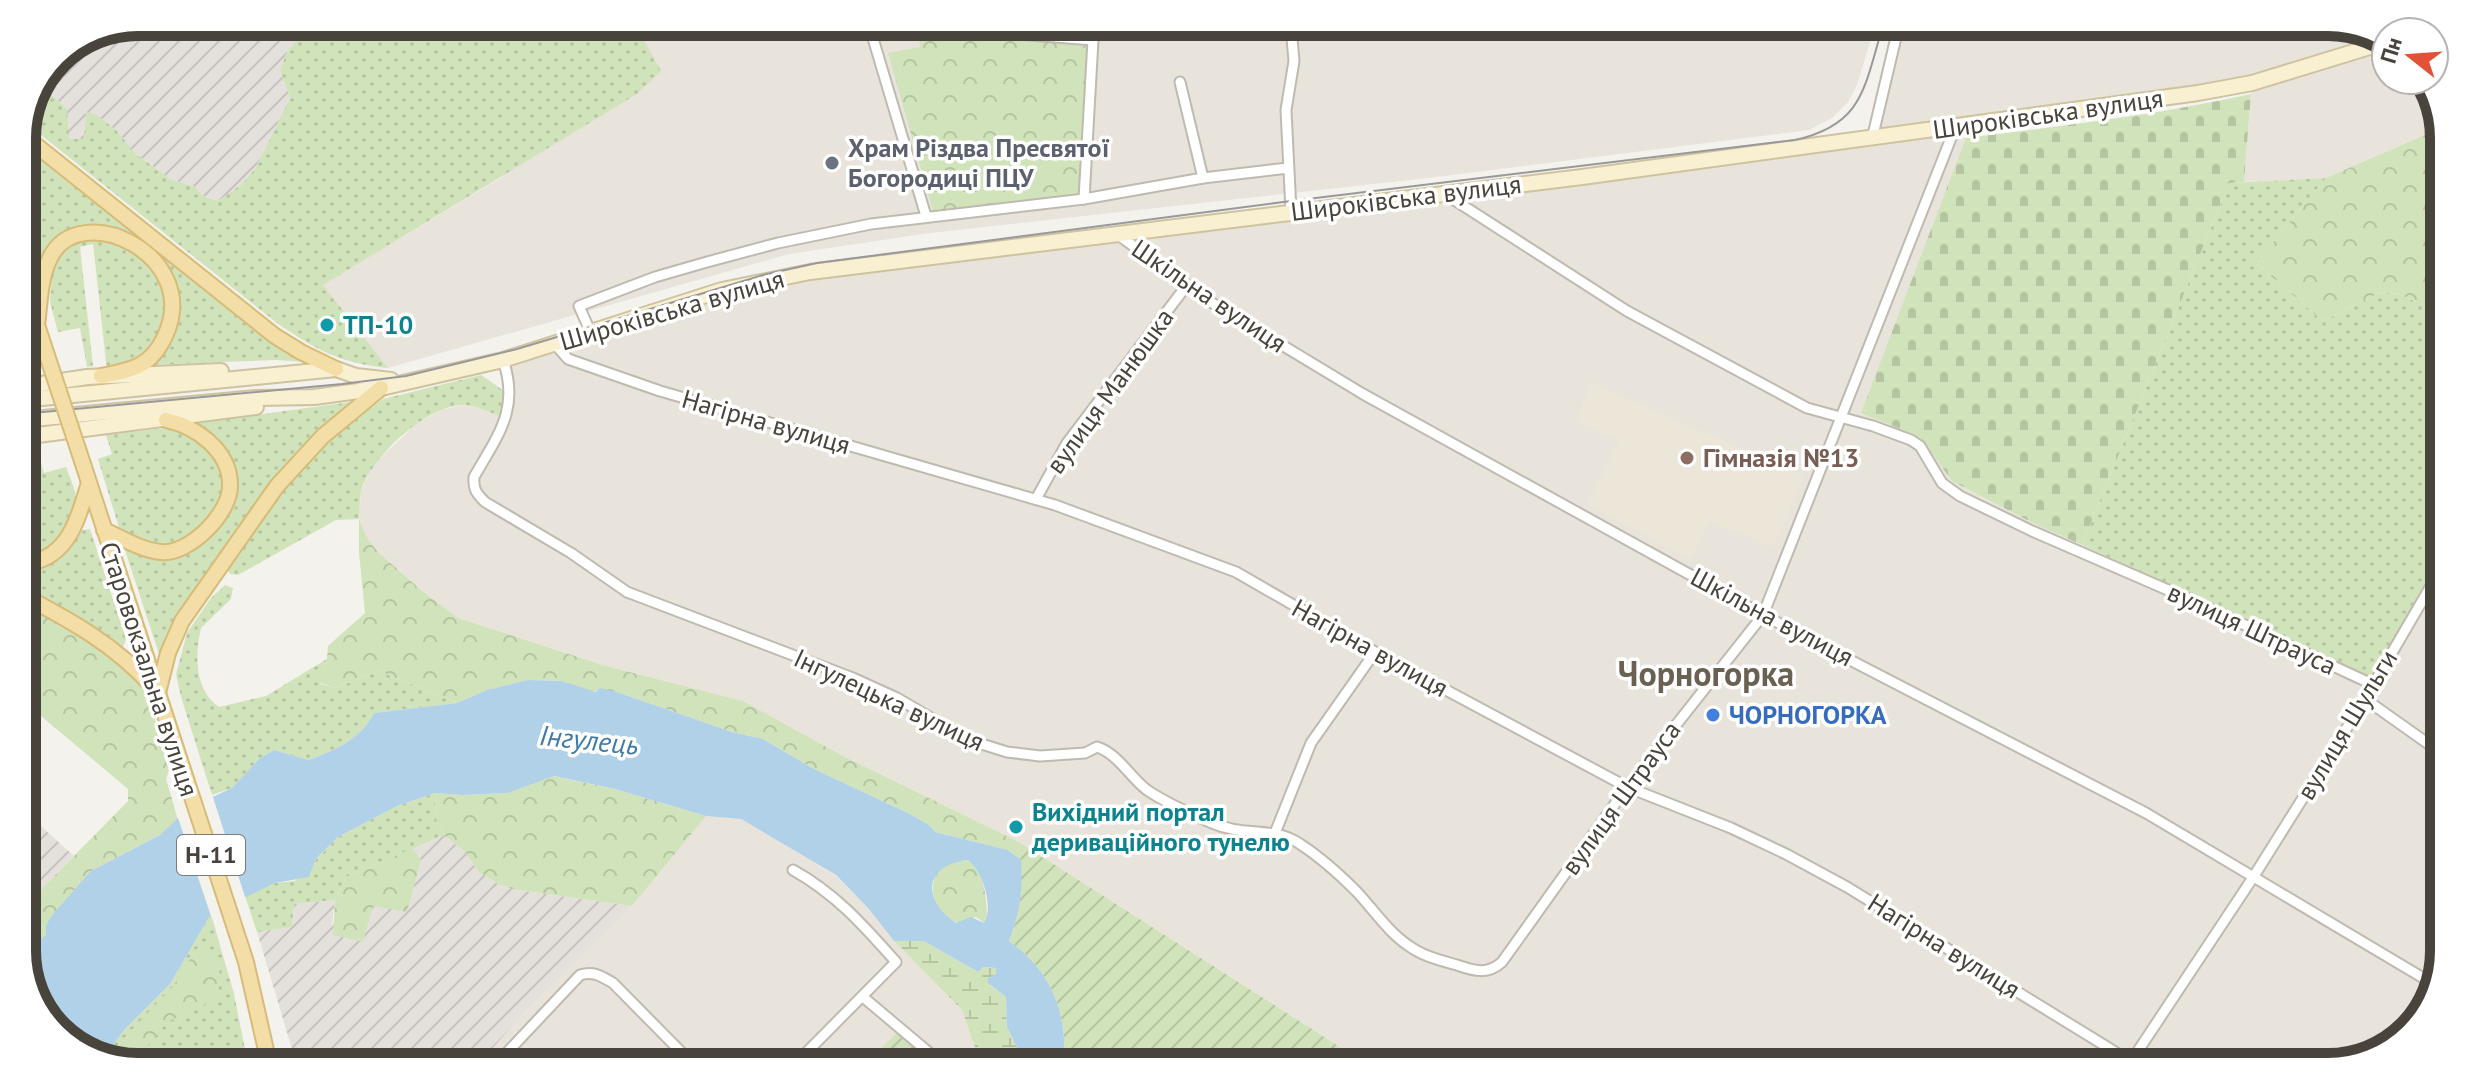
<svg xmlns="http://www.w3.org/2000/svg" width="2466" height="1089" font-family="'PT Sans',sans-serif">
<defs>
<pattern id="industrial-furrows" width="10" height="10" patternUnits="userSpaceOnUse" patternTransform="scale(2)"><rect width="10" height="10" fill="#e4e1dd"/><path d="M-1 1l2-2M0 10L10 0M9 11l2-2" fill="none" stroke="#c5c2bf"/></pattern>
<pattern id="grass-dots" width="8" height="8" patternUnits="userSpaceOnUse" patternTransform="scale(2)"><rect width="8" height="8" fill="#d1e3ba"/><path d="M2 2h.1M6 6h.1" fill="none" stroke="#b5c4a1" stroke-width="1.8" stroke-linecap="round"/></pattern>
<pattern id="forest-crowns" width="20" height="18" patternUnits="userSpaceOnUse" patternTransform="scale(2)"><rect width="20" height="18" fill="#d1e3ba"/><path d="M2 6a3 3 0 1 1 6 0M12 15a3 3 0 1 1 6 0" fill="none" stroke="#b5c4a1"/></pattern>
<pattern id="wetland-marsh" width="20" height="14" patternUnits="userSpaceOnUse" patternTransform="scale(2)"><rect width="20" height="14" fill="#d1e3ba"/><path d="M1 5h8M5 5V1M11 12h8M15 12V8" fill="none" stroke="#b5c4a1"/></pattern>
<pattern id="cemetery-stones" width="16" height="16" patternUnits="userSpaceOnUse" patternTransform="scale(2)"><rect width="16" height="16" fill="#d1e3ba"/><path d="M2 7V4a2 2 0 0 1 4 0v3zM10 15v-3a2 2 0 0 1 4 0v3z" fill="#b5c4a1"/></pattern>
<pattern id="garden-furrows" width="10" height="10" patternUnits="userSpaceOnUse" patternTransform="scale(2)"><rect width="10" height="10" fill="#d1e3ba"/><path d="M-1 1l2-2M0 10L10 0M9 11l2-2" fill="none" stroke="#b5c4a1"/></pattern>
</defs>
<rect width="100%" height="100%" fill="#f4f2ec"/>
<g fill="#e8e4db">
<path d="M693,24L1874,29L1857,85L1848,102L1832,118L1809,130L1428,178L930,233L789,254L388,368L322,285L502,177L641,35Z"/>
<path d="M1898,29L2373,31L2386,42V80H2427L2443,127L2326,178L2244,182L2252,84L1956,129L1966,138L1920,437L1952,481L2035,524L2371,678L2439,566L2435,996L2393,1047L2329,1067L1365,1063L1019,842L845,757L743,701L606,666L458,618L422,591L378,552L367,539L359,519L361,491L373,465L416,424L441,410L463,405L485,409L506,418L503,360L722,290L1872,139Z"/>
<path d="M706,816L741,819L835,875L868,908L894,941L962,1010L980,1062L482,1060L522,1015L632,906Z"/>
</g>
<g fill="url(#industrial-furrows)">
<path d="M138,22L310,23L287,52L280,70L290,98L255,169L242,184L218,201L203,196L196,187L170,179L136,154L116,130L86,112L84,139H68L67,109L42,86L56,56Z"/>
<path d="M22,809L74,856L22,909Z"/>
<path d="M444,835L464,851L479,872L500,885L518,890L632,906L522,1015L482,1060L295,1059L257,932L292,927L294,904L335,900L332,925L372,906L406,911L421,860L413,848Z"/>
</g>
<path fill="#ece6d8" d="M1591,382L1803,476L1774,547L1709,522L1691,560L1587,504L1619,441L1576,421Z"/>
<g fill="url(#grass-dots)">
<path d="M310,23L693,24L641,35L661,71L637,94L323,285L388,368C339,363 317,350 277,323L26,123L42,86L67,109L69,139H84L86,112L95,114L116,130L136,154L170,179L196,187L203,196L218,201L242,184L255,169L290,98L280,70L287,52Z"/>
<path d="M22,139L306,362L276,360L148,365L177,307V292L172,278L162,262L88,227L39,275L22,227Z"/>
<path d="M2326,178L2256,263L2323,321L2381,292L2398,294L2442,313L2439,566L2372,678L2082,545L2229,183Z"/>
<path d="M78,238L118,242L148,261L168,293L159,339L141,360L107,371L93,244L80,247L93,366L87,367L80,328L58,332L50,302L53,259Z"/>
<path d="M481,375L504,391V403L499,416C488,411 476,406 464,405C427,405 374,455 362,488C359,497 360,509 359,519L336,520L238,575L230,574L227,568L280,491L329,439L383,399Z"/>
<path d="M358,401L317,434L161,660L123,544L178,555L235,485L191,424Z"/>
<path d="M174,427L204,442L224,473L226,485L214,514L185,543L163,548L121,534L98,459L112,454L106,435Z"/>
<path d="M35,443L44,473L66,467L74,488L77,506L70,528L53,549L22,560V444Z"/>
<path d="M90,529L126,639L123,647H116L22,591V568L78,531Z"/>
<path d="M225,585L233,588L231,599L201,628C195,655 194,689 219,707L266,696L327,659L320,684L335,688L379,671L457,703L374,713C361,739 335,750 309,760L274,750L260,758L232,788L212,795L181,697L176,674L187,633L211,598Z"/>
<path d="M435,793L436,819L444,835L346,877L335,900L294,904L292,927L257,932L245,896L275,883L295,881L338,837L397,806Z"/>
<path d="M211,914L234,994L247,1059L104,1058L124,1030L170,984Z"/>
</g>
<g fill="url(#forest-crowns)">
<path d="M917,25H951L1005,38L1089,45L1080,196L933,211L888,53L920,47Z"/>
<path d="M2443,127L2442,313L2398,294L2381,292L2323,321L2256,263L2326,178Z"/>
<path d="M359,519L367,538L378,552L422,591L458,618L606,666L743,701L845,757L1019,842L1021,860L1008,850L935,832L929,825L910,814L814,769L763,739L732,732L614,691H590L562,681L528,680L487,690L457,703L379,671L335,688L320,683L327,659L328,646L365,613L359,553Z"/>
<path d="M22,600C58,619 127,655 145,693C156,716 161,745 169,770L166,779L178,820L160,835L91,871L46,935L22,952V909L128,801V789L22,700Z"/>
<path d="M553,776L615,789L706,816L632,906L518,890L500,885L479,872L464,851L444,835L436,819L435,793L462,795L508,793Z"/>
<path d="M413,848L421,860L407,912L373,906L363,942L333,935L335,900L346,877Z"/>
<path d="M968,860C985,872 987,900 987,920L984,923L976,917L957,923C952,920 944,917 941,912C930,901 930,875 943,866C950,861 960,861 968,860Z"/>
<path d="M197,948L213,952L221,977L217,997L191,1013L168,1021L138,1058H111L125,1037L174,985Z"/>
</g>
<path fill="url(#wetland-marsh)" d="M894,941H924L978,972L983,967L996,968L997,975L990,985L1006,997L1007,1027L1024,1062H980L962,1010Z"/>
<path fill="url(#cemetery-stones)" d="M2251,94L2244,182L2229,183L2082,545L2035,524L1952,481L1920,437L1861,413L1966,138C2061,126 2157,115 2251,94Z"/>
<g fill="url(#garden-furrows)">
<path d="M1019,842L1365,1063L1064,1062C1067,1011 1051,971 1009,941C1023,907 1022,878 1019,842Z"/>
<path d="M902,1028L939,1061H869Z"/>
</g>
<path fill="#b1d1e9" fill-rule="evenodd" d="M528,680L562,681L596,692L600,688L614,691L732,732L763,739L814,769L910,814L929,825L935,832L1008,850L1021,860C1023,890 1020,913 1009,941C1051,971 1067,1011 1064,1062H1024L1007,1027L1006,997L988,983V978L996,974V968L983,967L978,972L924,941H894L868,908L836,875L741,819L706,816L615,789L554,776L508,793L462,795L435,793L397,806L338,837L315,860L309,877L275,883L211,914L170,984L124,1030L104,1058H93L46,1021L22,959V952L46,935V925L53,914L91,871L160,835L189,808L232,788L260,758L274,750L309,760C335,750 361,739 374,713L457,703L487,690ZM968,860C983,871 994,908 984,923L971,917L956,923C922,901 923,865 968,860Z"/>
<path fill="#f4f2ec" d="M211,791L246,900L212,919L177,815L186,805Z"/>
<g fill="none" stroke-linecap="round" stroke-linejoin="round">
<g stroke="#bfbab0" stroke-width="13">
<g id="minor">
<path d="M869,25L926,216"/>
<path d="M970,25L1004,33L1093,40L1084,199"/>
<path d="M1291,27L1294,61L1286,110L1291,211"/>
<path d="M1093,40L1095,26"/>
<path d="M1180,82L1203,178"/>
<path d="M1872,139L1898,29"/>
<path d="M1445,194L1627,311L1807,408L1873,426L1911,440L1920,446L1942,483L1960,496L2032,531L2191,600L2374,685"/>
<path d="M1117,234L1209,301L1363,394L1763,615L2146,813L2435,985"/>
<path d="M590,331L579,306L655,277L707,262L778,243L871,224L1084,199L1203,178L1288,168"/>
<path d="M554,343L568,359L660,391L1055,505L1236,572L1375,652L1627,787L1731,828L1786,854L1847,887L2138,1066"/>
<path d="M503,360C520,409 498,435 474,477C473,489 476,493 485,502L571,553L627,592L853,678L897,698L969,740L1007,752L1040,756L1085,753L1097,747C1117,753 1130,777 1147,790C1166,803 1191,814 1212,823C1244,837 1274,826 1300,844C1320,857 1339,874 1356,891C1376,912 1390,936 1417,951C1429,958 1443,961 1457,965C1474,971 1488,975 1502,962L1627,787L1763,615L1955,128"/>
<path d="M1036,499L1067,443L1187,285"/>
<path d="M2365,699L2437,750"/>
<path d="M1275,833L1311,743L1375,652"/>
<path d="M793,870C836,894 863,925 896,962L798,1061"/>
<path d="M863,997L939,1061"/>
<path d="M500,1060L580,975C594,971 601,976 613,983L689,1060"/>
<path d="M2128,1066L2254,876L2365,699L2439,572"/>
</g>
</g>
<g stroke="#cec3a1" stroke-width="18">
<g id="secondary">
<path d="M22,387L87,377L221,371"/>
<path d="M22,400L336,369L356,376L391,380"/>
<path d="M22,420L256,398L314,397L381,388L503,360L722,290L810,272L1582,177L2198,93L2252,83L2386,42"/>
<path d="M22,437L256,407"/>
</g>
</g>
<g stroke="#d7bb78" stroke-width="18">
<g id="primary">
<path d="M22,134L275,336L301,352L336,369"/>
<path d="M22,282L36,320"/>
<path d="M37,325C40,303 40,278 50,258C79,197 203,255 165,336C151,367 132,370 101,376"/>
<path d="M84,467L246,962L268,1059"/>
<path d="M104,530C122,538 141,550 161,552C189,555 231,513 230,485C230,450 195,426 166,420"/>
<path d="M22,564C69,560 77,520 89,483"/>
<path d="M22,595C70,620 115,645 152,686"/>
<path d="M158,693L168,653L182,621L277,486L323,436L381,388"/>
</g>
</g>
<use href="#minor" stroke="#fff" stroke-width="9"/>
<use href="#secondary" stroke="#f9f0d2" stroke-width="14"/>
<use href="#primary" stroke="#f3dea7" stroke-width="14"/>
<path stroke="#999" stroke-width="2" d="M22,414L342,384L406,376L517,349L767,274L817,263L1291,201L1795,140C1863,125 1864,88 1882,29"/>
<g stroke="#d7bb78" stroke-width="18" stroke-linecap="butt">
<path id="primary-bridge" d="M37,325L84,467"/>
</g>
<use href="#primary-bridge" stroke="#f3dea7" stroke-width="14"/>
</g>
<circle fill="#6b7280" stroke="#fff" stroke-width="3" cx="832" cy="163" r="8"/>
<g fill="#0f9aa8" stroke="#fff" stroke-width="3">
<circle cx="327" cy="325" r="8"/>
<circle cx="1016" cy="827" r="8"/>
</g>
<circle fill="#8d6e63" stroke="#fff" stroke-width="3" cx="1687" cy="458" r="8"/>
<circle fill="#3f7fe0" stroke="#fff" stroke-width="3" cx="1713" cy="715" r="8"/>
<g text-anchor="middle" stroke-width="7" stroke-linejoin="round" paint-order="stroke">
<rect fill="#fff" stroke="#7f7b76" stroke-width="2" x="177" y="835" width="68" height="40" rx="6"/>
<g font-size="24" font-weight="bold" fill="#48433b">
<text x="211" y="863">Н-11</text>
</g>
<g font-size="26" fill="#48433b" stroke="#fff">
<text transform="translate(2048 114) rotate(-8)" y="9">Широківська вулиця</text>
<text transform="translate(1406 198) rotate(-7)" y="9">Широківська вулиця</text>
<text transform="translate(1209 296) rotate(34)" y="9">Шкільна вулиця</text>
<text transform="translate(672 310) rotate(-16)" y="9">Широківська вулиця</text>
<text transform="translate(1110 391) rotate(-54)" y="9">вулиця Манюшка</text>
<text transform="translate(766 422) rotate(16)" y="9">Нагірна вулиця</text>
<text transform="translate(1772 617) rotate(28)" y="9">Шкільна вулиця</text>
<text transform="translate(2252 629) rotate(25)" y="9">вулиця Штрауса</text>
<text transform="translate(1370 648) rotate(29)" y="9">Нагірна вулиця</text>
<text transform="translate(149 669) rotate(72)" y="9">Старовокзальна вулиця</text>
<text transform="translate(889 700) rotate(25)" y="9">Інгулецька вулиця</text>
<text transform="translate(2347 725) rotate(-59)" y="9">вулиця Шульги</text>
<text transform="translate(1621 798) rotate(-54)" y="9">вулиця Штрауса</text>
<text transform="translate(1944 946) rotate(32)" y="9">Нагірна вулиця</text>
</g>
<g font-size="26" font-weight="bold" fill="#5b616d" stroke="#fff" text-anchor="start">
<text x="848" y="157">Храм Різдва Пресвятої<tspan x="848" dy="30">Богородиці ПЦУ</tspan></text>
</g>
<g font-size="26" font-weight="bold" fill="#0d838f" stroke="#fff" text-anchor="start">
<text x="343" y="334">ТП-10</text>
<text x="1032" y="821">Вихідний портал<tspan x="1032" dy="30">дериваційного тунелю</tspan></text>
</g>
<g font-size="26" font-weight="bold" fill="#785e54" stroke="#fff" text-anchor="start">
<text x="1703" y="467">Гімназія №13</text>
</g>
<g font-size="26" font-weight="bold" fill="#366cbe" stroke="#fff" text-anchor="start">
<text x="1729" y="724">ЧОРНОГОРКА</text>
</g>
<g font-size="28" font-style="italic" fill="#3f7ba9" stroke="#fff">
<text transform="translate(589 740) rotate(6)" y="10">Інгулець</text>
</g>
<g font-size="34" font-weight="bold" fill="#6a6153" stroke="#fff">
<text x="1706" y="686">Чорногорка</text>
</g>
</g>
<path d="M0 0H2466V1089H0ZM138 36H2328A102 102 0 0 1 2430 138V951A102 102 0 0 1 2328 1053H138A102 102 0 0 1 36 951V138A102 102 0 0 1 138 36Z" fill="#fff" fill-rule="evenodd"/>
<path fill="none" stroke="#48433b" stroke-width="10" d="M138 36H2328A102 102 0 0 1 2430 138V951A102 102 0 0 1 2328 1053H138A102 102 0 0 1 36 951V138A102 102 0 0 1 138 36Z"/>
<g transform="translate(2410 56) rotate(287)"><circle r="38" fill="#ffffff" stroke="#b6b4b1" stroke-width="2"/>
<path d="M0-6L14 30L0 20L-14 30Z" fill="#e25236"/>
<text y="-12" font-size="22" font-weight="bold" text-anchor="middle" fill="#48433b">Пн</text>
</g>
</svg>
